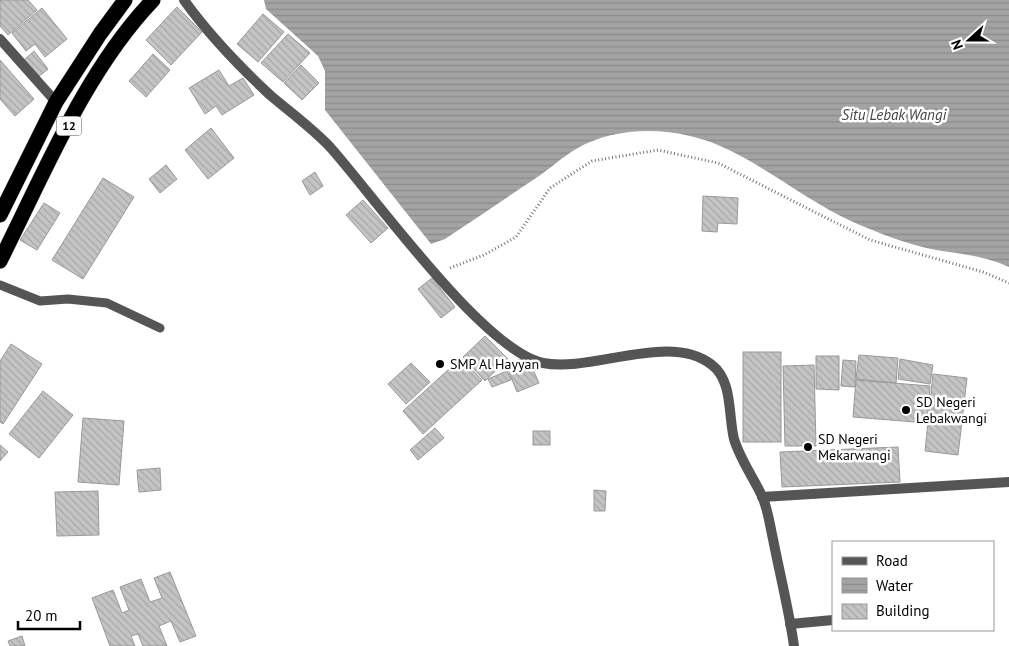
<svg xmlns="http://www.w3.org/2000/svg" width="1009" height="646" font-family="'PT Sans',sans-serif">
<defs>
<pattern id="water-rules" width="6" height="5" patternUnits="userSpaceOnUse" patternTransform="scale(1.25)"><rect width="6" height="5" fill="#a3a3a3"/><path d="M0 2.5h6" fill="none" stroke="#8b8b8b"/></pattern>
<pattern id="building-back-hatch" width="6" height="6" patternUnits="userSpaceOnUse" patternTransform="scale(1.25)"><rect width="6" height="6" fill="#c4c4c4"/><path d="M-1 5l2 2M0 0l6 6M5-1l2 2" fill="none" stroke="#a7a7a7"/></pattern>
</defs>
<rect width="100%" height="100%" fill="#fff"/>
<path fill="url(#water-rules)" d="M264,0H1009V267C985,256 961,254 936,250C908,245 879,233 853,222C809,202 772,171 729,150C683,127 621,123 576,149C562,157 550,169 536,178C506,198 475,219 445,239L431,244L325,110V71L318,56L266,9Z"/>
<g fill="url(#building-back-hatch)" stroke="#999">
<path d="M0,0H28L37,10L8,35L0,26Z"/>
<path d="M177,7L202,32L171,65L146,40Z"/>
<path d="M42,8L67,39L45,57L35,44L26,51L12,33Z"/>
<path d="M263,14L284,32L258,62L237,44Z"/>
<path d="M288,34L310,53L283,82L261,63Z"/>
<path d="M34,51L48,69L38,77L24,60Z"/>
<path d="M153,54L170,70L146,97L129,81Z"/>
<path d="M0,60L34,99L15,116L0,99Z"/>
<path d="M301,65L319,83L302,100L284,83Z"/>
<path d="M219,70L229,86L243,78L254,95L222,115L216,106L205,114L189,88Z"/>
<path d="M211,128L234,158L208,179L185,150Z"/>
<path d="M166,165L177,179L160,193L149,179Z"/>
<path d="M315,172L323,186L310,195L302,181Z"/>
<path d="M103,178L134,197L83,279L52,260Z"/>
<path d="M703,196L738,198L737,224L718,223L717,232L702,231Z"/>
<path d="M363,200L388,228L371,243L346,215Z"/>
<path d="M44,203L60,213L37,250L20,240Z"/>
<path d="M432,278L455,307L441,318L418,289Z"/>
<path d="M485,336L508,359L485,381L463,357Z"/>
<path d="M11,344L42,364L3,424L0,422V361Z"/>
<rect x="743" y="352" width="38" height="90"/>
<path d="M859,355L898,358L896,383L856,379Z"/>
<path d="M527,356L539,383L517,392L506,365Z"/>
<path d="M816,356H839V390L816,389Z"/>
<path d="M461,358L482,380L423,434L403,411Z"/>
<path d="M900,359L933,365L930,384L898,379Z"/>
<path d="M843,360L856,361L855,387L841,386Z"/>
<path d="M411,363L430,382L406,404L388,384Z"/>
<path d="M814,365L816,446H785L783,366Z"/>
<path d="M507,371L511,380L492,387L488,379Z"/>
<path d="M933,374L967,378L958,455L925,451Z"/>
<path d="M856,380L930,386L927,423L853,417Z"/>
<path d="M43,391L73,415L39,458L9,434Z"/>
<path d="M83,418L124,421L119,485L78,482Z"/>
<path d="M435,428L444,438L418,460L410,450Z"/>
<rect x="533" y="431" width="17" height="14"/>
<path d="M0,445L8,452L0,461Z"/>
<path d="M898,447L900,482L782,487L780,452Z"/>
<path d="M160,468L161,490L139,492L137,470Z"/>
<path d="M594,490L606,491L605,511H594Z"/>
<path d="M98,491L99,535L57,536L55,492Z"/>
<path d="M170,572L196,636L180,642L171,621L159,626L167,646H143L138,634L131,636L135,646H110L92,598L113,590L122,613L129,610L120,587L141,579L150,602L162,598L154,578Z"/>
<path d="M22,636L25,646H10L8,641Z"/>
</g>
<g fill="none" stroke-linecap="round" stroke-linejoin="round">
<g stroke="#dbdbdb" stroke-width="16">
<g id="highway">
<path d="M0,215L56,102L100,34L125,0"/>
<path d="M0,261C44,174 85,71 153,0"/>
</g>
</g>
<path stroke="#777" stroke-width="3" stroke-dasharray="1 2.5" stroke-linecap="butt" d="M450,268L484,255L516,237L550,188L592,161L658,150L718,163L870,240L983,272L1009,283"/>
<path stroke="#555" stroke-width="9" d="M0,285L40,301L68,299L107,303L160,328"/>
<g stroke="#555" stroke-width="10">
<path d="M184,0C209,35 239,66 270,95C290,112 312,128 330,147C374,196 483,350 543,363C592,373 670,331 712,365C733,381 728,415 734,439C740,459 753,477 762,496C768,509 770,526 773,539C780,575 789,610 794,646"/>
<path d="M0,39L56,102"/>
<path d="M762,497L1009,482"/>
<path d="M790,624L833,620"/>
</g>
<use href="#highway" stroke="#000" stroke-width="15"/>
</g>
<g fill="#000" stroke="#fff" stroke-width="2">
<circle cx="440" cy="364" r="5"/>
<circle cx="906" cy="410" r="5"/>
<circle cx="808" cy="447" r="5"/>
</g>
<g text-anchor="middle" stroke-width="5" stroke-linejoin="round" paint-order="stroke">
<rect fill="#fff" stroke="#4c4c4c" stroke-width="1" x="56.5" y="116.5" width="25" height="19" rx="4"/>
<g font-size="12" font-weight="bold" fill="#000">
<text x="69" y="130">12</text>
</g>
<g font-size="14" fill="#000" stroke="#fff" text-anchor="start">
<text x="450" y="369">SMP Al Hayyan</text>
<text x="916" y="407">SD Negeri<tspan x="916" dy="16">Lebakwangi</tspan></text>
<text x="818" y="444">SD Negeri<tspan x="818" dy="16">Mekarwangi</tspan></text>
</g>
<g font-size="15" font-style="italic" fill="#444" stroke="#fff">
<text x="894" y="120">Situ Lebak Wangi</text>
</g>
</g>
<rect x="832" y="541" width="162" height="90" fill="#ffffff" stroke="#999999"/>
<rect x="842" y="557" width="25" height="8" fill="#555555" stroke="#999999"/>
<text x="876" y="566" font-size="15" fill="#000000">Road</text>
<rect x="842" y="578" width="25" height="15" fill="url(#water-rules)" stroke="#999999"/>
<text x="876" y="591" font-size="15" fill="#000000">Water</text>
<rect x="842" y="604" width="25" height="15" fill="url(#building-back-hatch)" stroke="#999999"/>
<text x="876" y="616" font-size="15" fill="#000000">Building</text>
<g transform="translate(969 40) rotate(249)" stroke="#ffffff" stroke-width="4" paint-order="stroke">
<path d="M0-4L9 19L0 12L-9 19Z" fill="#000000"/>
<text y="-8" font-size="14" font-weight="bold" text-anchor="middle" fill="#000000">N</text>
</g>
<path d="M18 621v8h62v-8" fill="none" stroke="#000000" stroke-width="2.5"/>
<text x="25" y="621" font-size="15" fill="#000000" stroke="#ffffff" stroke-width="4" paint-order="stroke">20 m</text>
</svg>
